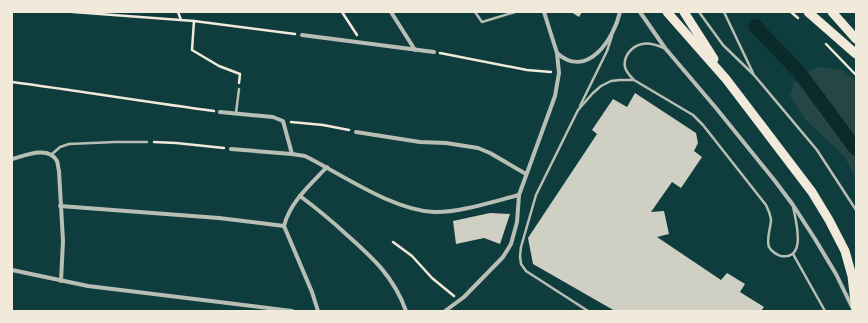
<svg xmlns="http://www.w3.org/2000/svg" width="868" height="323" font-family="'Noto Sans',sans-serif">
<rect width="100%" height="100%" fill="#0f3d3e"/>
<path fill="#244646" d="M817,67L843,70L856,82V178L844,156L805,119L790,96L794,83Z"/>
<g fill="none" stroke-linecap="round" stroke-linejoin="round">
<path stroke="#0a2a2b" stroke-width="14" d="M755,26L799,72L856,149"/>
</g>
<g fill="#cfcfc3">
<path d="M571,12H582L579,17Z"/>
<path d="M635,93L696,133L698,143L694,151L702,157L681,188L672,182L651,212L664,211L669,234L657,237L721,280L727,273L745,284L740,292L764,307L761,311H615L533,264L528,238L597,134L592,130L613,99L627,107Z"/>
<path d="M490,213L510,214L500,244L484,238L456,244L453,221Z"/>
</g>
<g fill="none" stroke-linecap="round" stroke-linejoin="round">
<g stroke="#f1e9da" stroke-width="2.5">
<path d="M73,12L194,21L295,34"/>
<path d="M178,12L181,20"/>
<path d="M342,12L357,35"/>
<path d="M791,12L798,18"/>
<path d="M194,21L192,50L219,66L240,74L239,83"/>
<path d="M826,44L856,75"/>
<path d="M440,53L527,70L551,72"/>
<path d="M12,82C80,91 146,102 214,111"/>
<path d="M291,122L323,125L349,130"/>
<path d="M154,142L176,143L224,148"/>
<path d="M393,242L412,256L432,278L454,296"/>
</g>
<g stroke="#b8beb3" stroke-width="2.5">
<path d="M475,12L482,22L515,12"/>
<path d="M699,12L723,45L754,75L817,150L856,210"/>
<path d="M724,12L753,73"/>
<path d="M664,48C657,45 649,42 642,44C632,46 623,56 625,67C626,72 630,76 634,80L693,115L703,125L766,205C768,209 770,214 771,219C771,228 766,238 769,247C771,251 777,255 781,256C808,260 795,219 793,206"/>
<path d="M580,106L607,51L612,36"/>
<path d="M236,113L239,89"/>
<path d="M51,155L60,147L69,144L115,142H147"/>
<path d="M793,254L825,311"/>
<path d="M588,311L526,271L521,264L520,256L521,247L536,195L578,110L593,93L601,86L611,81L620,80H633"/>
</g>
<g stroke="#b8beb3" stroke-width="4">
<path d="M391,12L415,50"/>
<path d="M640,12L665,48L716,108L775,181L793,205L815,239L836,274L852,307"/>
<path d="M302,35L434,52"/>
<path d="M557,53C587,80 614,39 620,12"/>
<path d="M220,112L273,117L283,121L292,154"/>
<path d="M356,132L420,142L446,143L478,148L490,153L526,174"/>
<path d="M231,149L292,154L305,156C343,175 392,210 434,212C458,213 495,201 519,195"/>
<path d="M12,159C24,156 48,145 57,161C58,164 58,168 59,171L63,241L61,281"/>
<path d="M300,196C316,208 332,221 347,235C373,258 394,277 406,311"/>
<path d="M60,206L219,218L284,226"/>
<path d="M12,270L88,286L292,311"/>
<path d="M318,311L312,292L284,226C290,202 310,185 327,167"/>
<path d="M445,311L464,297L503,257L511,244L517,222L519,195L555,96L559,73L557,53L544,12"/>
</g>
<g stroke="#f1e9da" stroke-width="9">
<path d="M667,12L726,79L812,192L829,220L845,251L852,276L856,311"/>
<path d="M684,12L714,59"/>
<path d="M808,12L856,54"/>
<path d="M832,12L856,39"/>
</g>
</g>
<rect width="868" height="323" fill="none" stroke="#f1e9da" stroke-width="26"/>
</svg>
